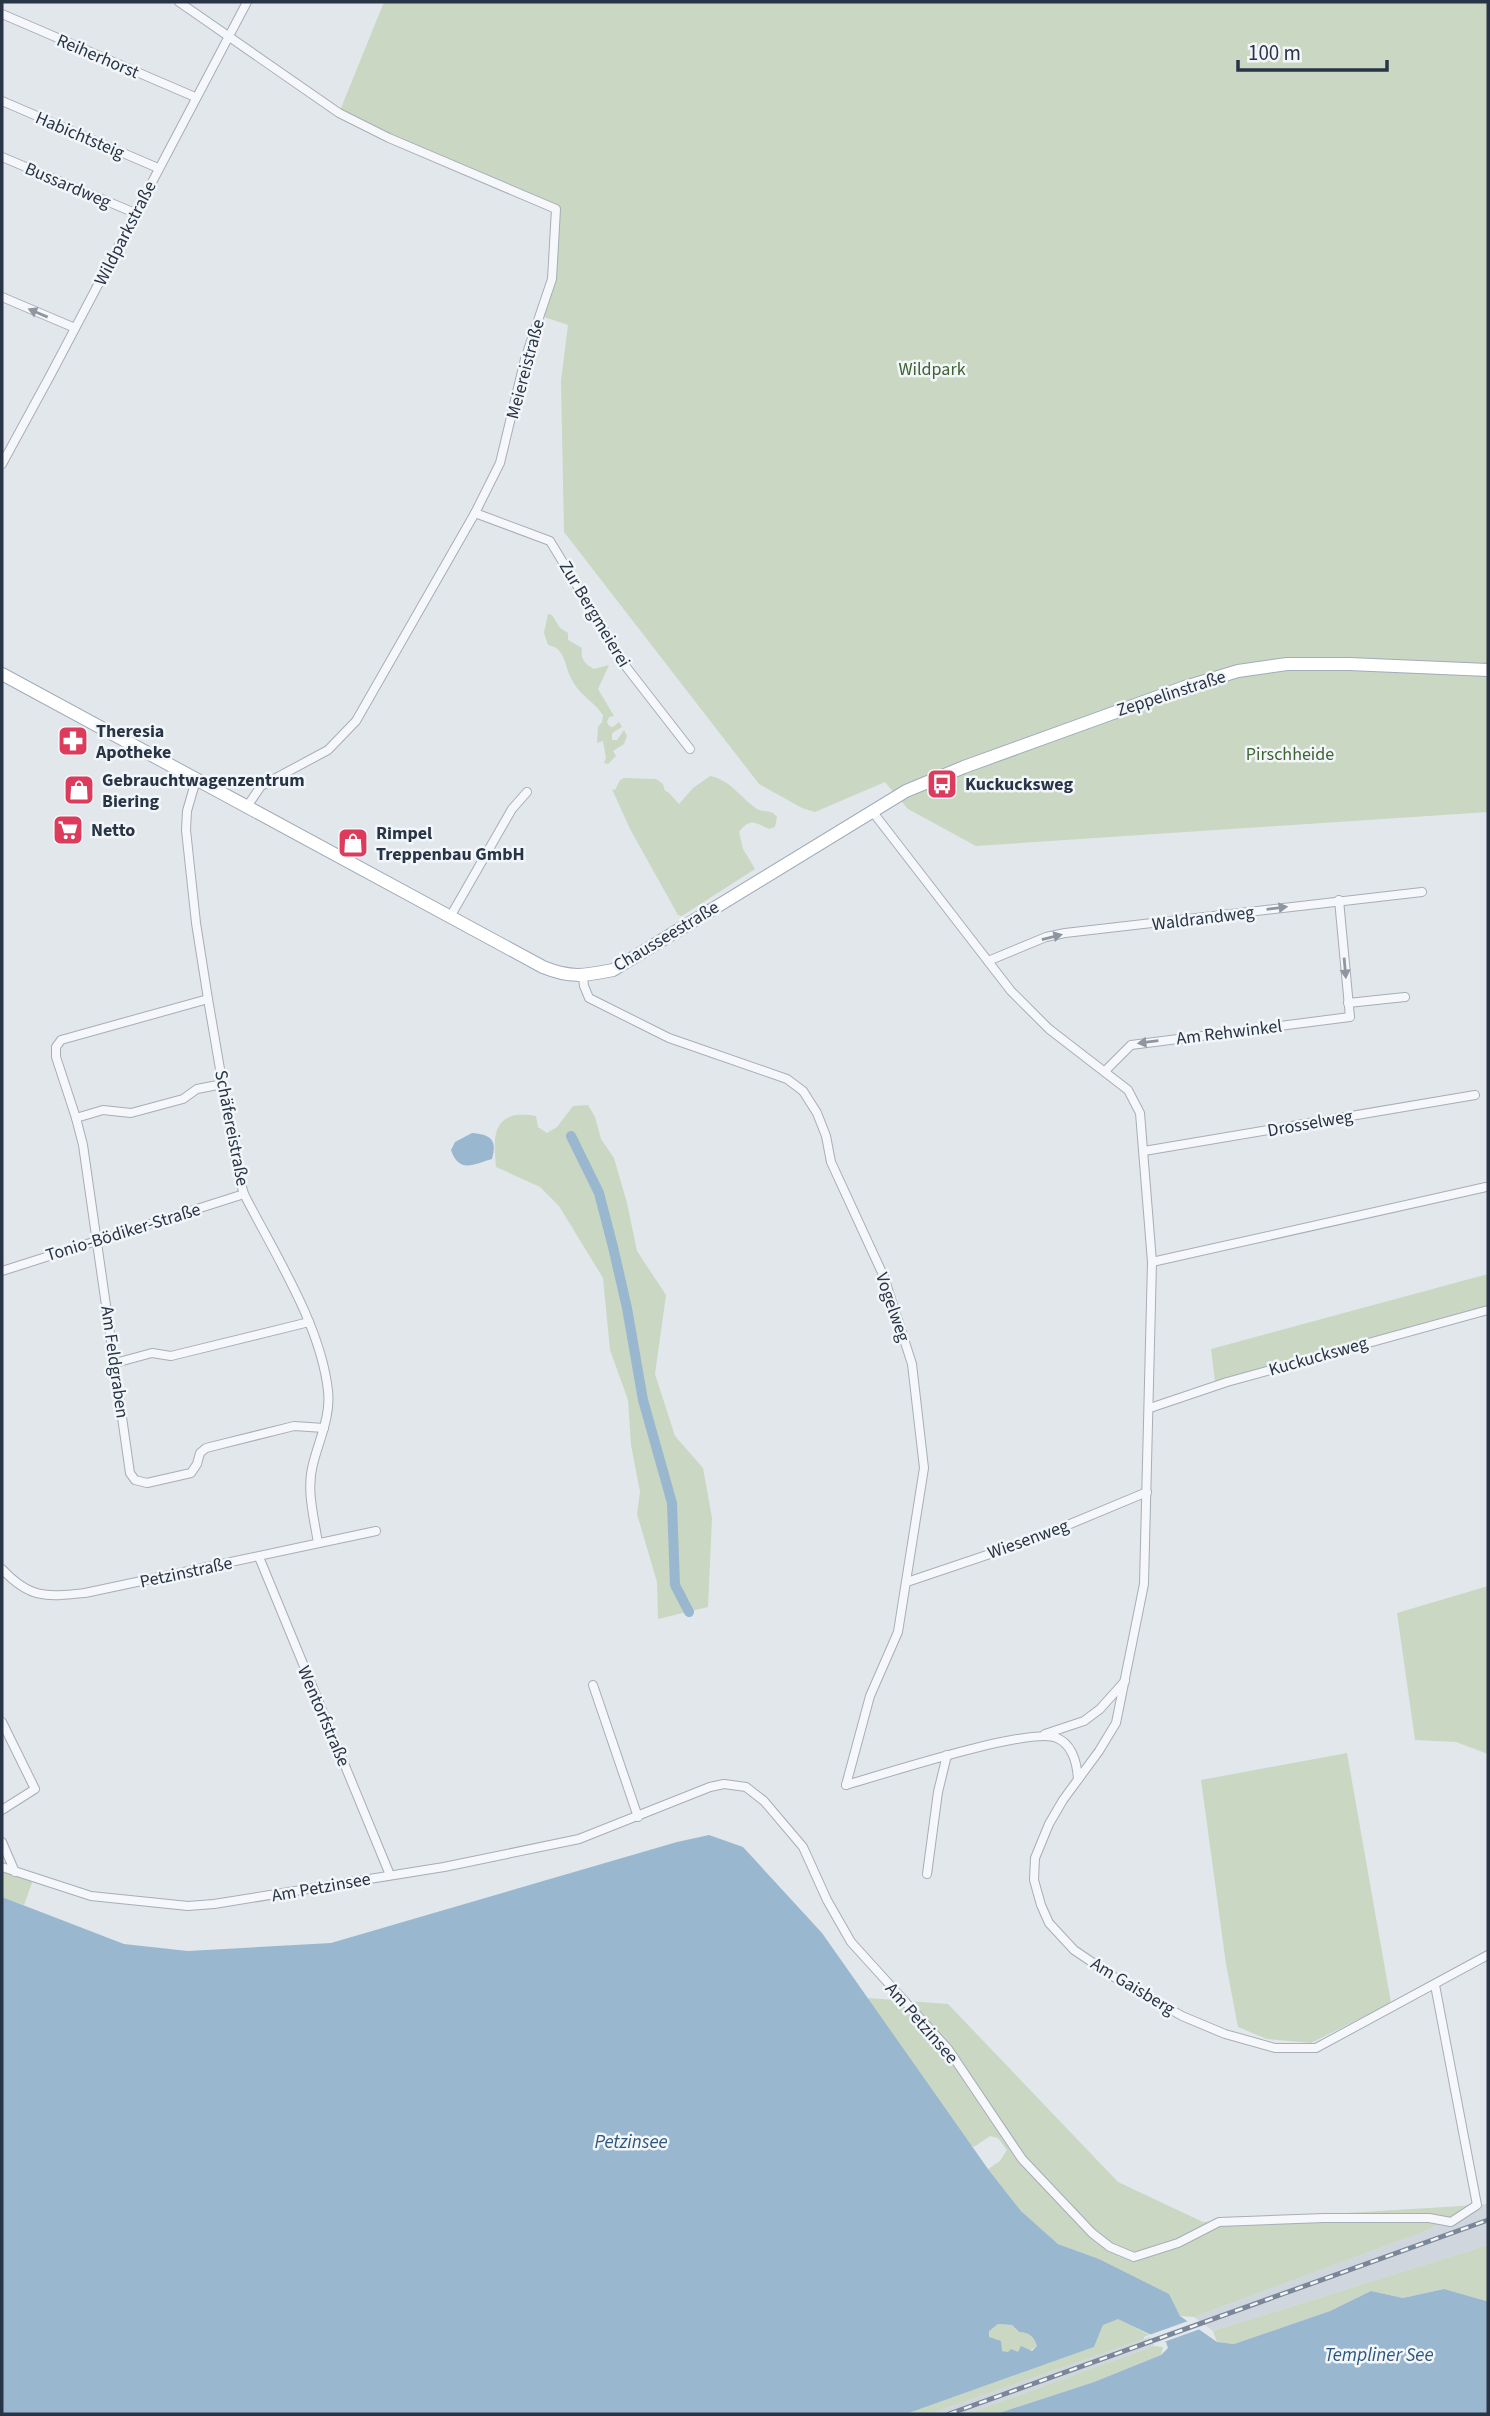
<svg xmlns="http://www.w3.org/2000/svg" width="1490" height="2416" font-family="'Source Sans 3',sans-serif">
<rect width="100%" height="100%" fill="#e2e7ec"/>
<g fill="#d0d6de">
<path d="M1488,2204V2245L1213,2331L1194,2317L1423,2232L1477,2205Z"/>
<path d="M1150,2337L1154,2346L966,2414H929Z"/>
</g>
<g fill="#c9d7c3">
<path d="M384,2H1488V812L976,846L908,809L885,782L815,812L802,808L759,784L564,532L561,381L568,325L538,315L552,279L555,210L339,113Z"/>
<path d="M548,614L552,615L560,628L568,633V640L582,648C580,659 585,664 594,669L609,665L598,689L614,716L609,717L607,722L609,726L613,727L619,722L622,727L612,733V740H617L624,730L627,736L624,744L613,751L616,756L608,764L604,763L606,758L603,741L597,743L598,727L602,722L603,715C592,699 579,696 570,676C564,663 565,648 548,645L544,633Z"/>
<path d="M710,776C729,779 741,798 757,809C765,813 771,809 777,817L775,827L769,829C755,823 751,817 739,832L743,849L755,869L682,916L678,915L630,829L612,789L615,790L620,780L624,778L656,779L663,784L665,791L668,792L679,804L693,788Z"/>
<path d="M588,1105L595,1117L601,1139L614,1158L627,1203L637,1251L666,1295L655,1374L675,1436L703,1468L712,1518L708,1607L658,1619L657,1582L637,1514L640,1492L631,1445L628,1400L610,1350L603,1278L559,1206L540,1187L496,1167C495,1149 490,1123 512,1116C519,1114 529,1115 536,1116L538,1127L547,1133L557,1127L573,1106Z"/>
<path d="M1488,1274V1306L1215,1382L1211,1349Z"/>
<path d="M1488,1586V1754L1456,1742L1415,1740L1397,1613Z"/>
<path d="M1347,1753L1391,2003L1311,2043L1267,2039L1238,2027L1226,1964L1201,1780Z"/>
<path d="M2,1870L33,1880L24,1905L2,1897Z"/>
<path d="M868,1998L948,2004L1118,2182L1203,2222L1477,2205L1423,2232L1194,2317L1180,2316L1168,2294L1099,2259L1058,2244L1021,2211L988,2169L1000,2161L1007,2150L998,2138L990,2136L974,2147L938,2130Z"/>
<path d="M1488,2245V2302L1444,2289L1403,2298L1371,2291L1330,2311L1234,2344L1217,2342L1213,2331Z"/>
<path d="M1118,2318L1149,2335L1144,2337V2339L929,2414H906L1094,2347L1103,2325Z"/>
<path d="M998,2324L1012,2325L1018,2332C1028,2331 1034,2337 1037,2346C1028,2354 1013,2353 1001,2351L997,2339L992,2340L989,2337V2330Z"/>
<path d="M1154,2346L1163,2347L1161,2355L1094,2382L996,2414H966Z"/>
</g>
<g fill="#9ab7d0" fill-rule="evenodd">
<path d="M472,1133C490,1134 498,1140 492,1159C474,1164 459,1174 451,1150L455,1142Z"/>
<path d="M709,1835L743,1847L822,1933L988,2169L1021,2211L1058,2244L1099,2259L1169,2294L1180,2316L1217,2342L1234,2344L1330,2311L1371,2291L1403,2298L1444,2289L1486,2301L1488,2302V2414H996L1094,2382L1161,2355L1168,2348L1166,2342L1118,2319L1103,2325L1094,2347L906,2414H2V1897L124,1944L188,1951L331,1943L677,1842ZM998,2324L1012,2325L1019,2332C1029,2332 1034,2337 1037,2346L1032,2351L1021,2346L1018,2352L1011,2349L1008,2352L1002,2351L1001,2341L989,2337V2331Z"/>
</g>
<path fill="#e2e7ec" d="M1191,2320L1203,2328L1161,2343L1151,2339L1149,2335Z"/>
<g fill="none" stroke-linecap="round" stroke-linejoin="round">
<path stroke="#9ab7d0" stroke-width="10" d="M571,1136L599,1193L613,1247L627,1308L643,1400L672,1503L675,1585L689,1612"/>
<g stroke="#a6aeb7" stroke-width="10">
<g id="street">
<path d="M179,2L339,113L389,138L556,209L552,279L525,359L500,463L475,513L356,721L328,750L261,786L246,808"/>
<path d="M2,14L195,97"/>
<path d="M2,101L158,168"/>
<path d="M2,157L135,213"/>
<path d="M2,297L75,328"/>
<path d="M2,464L51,374L247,2"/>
<path d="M475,513L550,541L627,668L690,749"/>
<path d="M196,780L187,811L186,830L196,923L208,999L238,1174L244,1194C274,1253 321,1325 328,1391C331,1416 319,1440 313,1464C306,1490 314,1517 318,1543"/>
<path d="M872,811L1011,991L1049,1029L1128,1090L1140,1113L1152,1262L1144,1584L1116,1723L1099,1751L1063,1800L1049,1824L1035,1858L1034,1880L1041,1905L1049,1923L1074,1950L1114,1977L1182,2016L1225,2034L1275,2048H1316L1488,1955"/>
<path d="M450,917L512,809L527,792"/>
<path d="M988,961L1046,937L1065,933L1422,892"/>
<path d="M583,977L584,986L589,998L669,1038L787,1079L803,1091L817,1113L826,1136L831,1162L884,1277L912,1364L924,1468L898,1632L870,1696L846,1785"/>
<path d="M208,999L61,1040L56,1047V1057L76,1118L83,1145L130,1473L135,1480L147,1483L191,1473L197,1464L200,1453L206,1448L294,1426L324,1428"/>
<path d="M1348,1003L1405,997"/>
<path d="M1105,1071L1131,1045L1350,1017L1339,900"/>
<path d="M76,1118L103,1110L131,1113L183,1099L197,1089L223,1084"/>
<path d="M1144,1151L1475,1095"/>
<path d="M1152,1262L1486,1187"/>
<path d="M2,1271L244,1194"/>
<path d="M115,1363L152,1353L171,1356L309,1322"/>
<path d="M1150,1408L1227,1382L1488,1310"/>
<path d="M259,1557L390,1875"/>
<path d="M2,1569C30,1599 46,1597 85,1593L376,1531"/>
<path d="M907,1582L1034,1539L1147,1492"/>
<path d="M593,1685L638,1817"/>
<path d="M2,1722L35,1789L2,1810"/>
<path d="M1045,1734L1084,1721L1100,1709L1125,1681"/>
<path d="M846,1785C881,1775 1031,1726 1057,1738C1073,1745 1077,1764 1078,1779"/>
<path d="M2,1842L15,1872"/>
<path d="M2,1867L91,1896L188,1906L214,1904L444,1867L579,1839L710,1787L724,1784L746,1787L764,1801L803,1847L827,1900L851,1942L948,2049L1022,2159L1092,2233L1110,2247L1134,2257L1178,2243L1219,2222L1324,2218H1429L1451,2222L1477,2205L1435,1985"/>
<path d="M927,1874L938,1792L947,1755"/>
</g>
</g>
<g stroke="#a0acb9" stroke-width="14">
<path id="primary" d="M2,674L543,967C570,978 584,976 613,970L906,791L964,767L1185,687L1238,671L1287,664H1349L1488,670"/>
</g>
<use href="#street" stroke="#f6f7fa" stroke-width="8"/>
<use href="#primary" stroke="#fff" stroke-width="12"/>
<g stroke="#7a8798" stroke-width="5">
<path id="rail" d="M949,2414L1488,2220"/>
</g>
<use href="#rail" stroke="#f3f6f9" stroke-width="2.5" stroke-dasharray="8" stroke-linecap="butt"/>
</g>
<defs><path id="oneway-solid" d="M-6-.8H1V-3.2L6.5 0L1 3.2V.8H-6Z" transform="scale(1.75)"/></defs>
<g fill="#8f96a0">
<use href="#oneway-solid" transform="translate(38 313) rotate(-157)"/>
<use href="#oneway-solid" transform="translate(1277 908) rotate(-7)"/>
<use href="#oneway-solid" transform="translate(1052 937) rotate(-14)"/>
<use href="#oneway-solid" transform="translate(1345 968) rotate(85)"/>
<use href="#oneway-solid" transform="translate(1148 1042) rotate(173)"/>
</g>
<defs>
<g id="pharmacy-square" transform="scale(1.575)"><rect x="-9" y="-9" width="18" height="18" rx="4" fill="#dd3b5c" stroke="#f3f6f9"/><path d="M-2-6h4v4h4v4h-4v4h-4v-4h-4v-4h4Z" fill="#fff"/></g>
<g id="bus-square" transform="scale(1.575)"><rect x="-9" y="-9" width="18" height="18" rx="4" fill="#dd3b5c" stroke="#f3f6f9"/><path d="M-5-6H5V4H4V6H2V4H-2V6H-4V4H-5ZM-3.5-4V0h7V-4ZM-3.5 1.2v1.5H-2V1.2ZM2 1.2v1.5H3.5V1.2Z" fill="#fff"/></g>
<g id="shop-square" transform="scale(1.575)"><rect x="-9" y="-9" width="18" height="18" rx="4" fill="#dd3b5c" stroke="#f3f6f9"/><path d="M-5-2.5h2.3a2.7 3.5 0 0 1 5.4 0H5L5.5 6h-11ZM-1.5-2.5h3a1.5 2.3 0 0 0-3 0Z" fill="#fff"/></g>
<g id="supermarket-square" transform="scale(1.575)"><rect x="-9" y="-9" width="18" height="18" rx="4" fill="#dd3b5c" stroke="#f3f6f9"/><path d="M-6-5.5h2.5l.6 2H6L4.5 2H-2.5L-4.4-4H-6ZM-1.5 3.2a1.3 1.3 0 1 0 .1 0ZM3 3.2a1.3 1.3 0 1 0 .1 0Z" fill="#fff"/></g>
</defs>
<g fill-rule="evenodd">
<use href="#pharmacy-square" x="73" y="741"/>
<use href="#bus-square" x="942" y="784"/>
<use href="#shop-square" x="79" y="790"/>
<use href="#supermarket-square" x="68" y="830"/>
<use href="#shop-square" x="353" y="843"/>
</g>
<g text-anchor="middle" stroke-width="5" stroke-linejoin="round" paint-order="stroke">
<g font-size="18" fill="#283546" stroke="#f3f6f9">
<text transform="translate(98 56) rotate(23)" y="6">Reiherhorst</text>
<text transform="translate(80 135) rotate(23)" y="6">Habichtsteig</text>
<text transform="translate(68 185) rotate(23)" y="6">Bussardweg</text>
<text transform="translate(125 233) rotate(-63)" y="6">Wildparkstraße</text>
<text transform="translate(525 369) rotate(-75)" y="6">Meiereistraße</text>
<text transform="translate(595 614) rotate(59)" y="6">Zur Bergmeierei</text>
<text transform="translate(1171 693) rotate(-18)" y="6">Zeppelinstraße</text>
<text transform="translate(1203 918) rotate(-7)" y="6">Waldrandweg</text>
<text transform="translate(666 936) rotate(-31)" y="6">Chausseestraße</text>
<text transform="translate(1229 1032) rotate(-7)" y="6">Am Rehwinkel</text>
<text transform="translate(1310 1123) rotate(-10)" y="6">Drosselweg</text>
<text transform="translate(232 1128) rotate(79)" y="6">Schäfereistraße</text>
<text transform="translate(123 1232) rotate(-17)" y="6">Tonio-Bödiker-Straße</text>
<text transform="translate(893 1307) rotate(71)" y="6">Vogelweg</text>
<text transform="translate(1318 1356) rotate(-16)" y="6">Kuckucksweg</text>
<text transform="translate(115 1362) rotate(82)" y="6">Am Feldgraben</text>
<text transform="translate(1028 1539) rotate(-20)" y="6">Wiesenweg</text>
<text transform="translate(186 1572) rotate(-12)" y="6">Petzinstraße</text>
<text transform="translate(324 1716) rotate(67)" y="6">Wentorfstraße</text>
<text transform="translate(321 1887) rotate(-10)" y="6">Am Petzinsee</text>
<text transform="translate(1133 1986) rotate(31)" y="6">Am Gaisberg</text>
<text transform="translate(922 2023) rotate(49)" y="6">Am Petzinsee</text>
</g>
<g font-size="18" fill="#3f6434" stroke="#f3f6f9">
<text x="932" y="375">Wildpark</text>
<text x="1290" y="760">Pirschheide</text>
</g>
<g font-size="18" font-weight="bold" fill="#283546" stroke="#f3f6f9" text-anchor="start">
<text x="96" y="737">Theresia<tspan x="96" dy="21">Apotheke</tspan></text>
<text x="102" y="786">Gebrauchtwagenzentrum<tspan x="102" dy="21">Biering</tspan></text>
<text x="965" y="790">Kuckucksweg</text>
<text x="91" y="836">Netto</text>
<text x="376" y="839">Rimpel<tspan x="376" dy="21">Treppenbau GmbH</tspan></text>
</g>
<g font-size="19" font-style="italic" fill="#2d567f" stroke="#f3f6f9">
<text x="631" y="2148">Petzinsee</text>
<text x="1379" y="2361">Templiner See</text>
</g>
</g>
<rect width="1490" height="2416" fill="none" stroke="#283546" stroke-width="7"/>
<path d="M1238 60v10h149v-10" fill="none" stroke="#283546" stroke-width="3.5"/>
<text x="1248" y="60" font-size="21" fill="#283546" stroke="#f3f6f9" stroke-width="5" paint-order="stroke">100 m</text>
</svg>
